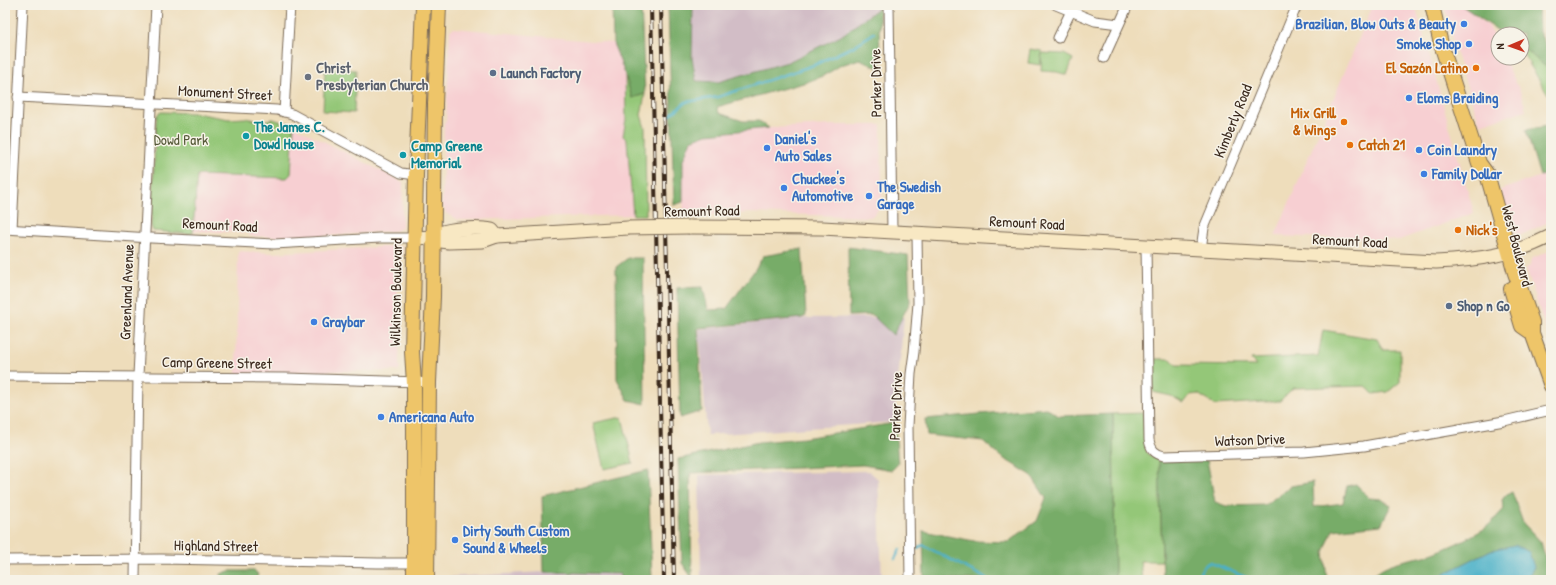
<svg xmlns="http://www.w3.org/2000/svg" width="1556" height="585" font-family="'Patrick Hand',sans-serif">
<rect width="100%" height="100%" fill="#f7f3e8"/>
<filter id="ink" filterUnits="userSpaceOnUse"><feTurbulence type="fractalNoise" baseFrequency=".025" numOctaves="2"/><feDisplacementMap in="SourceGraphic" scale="8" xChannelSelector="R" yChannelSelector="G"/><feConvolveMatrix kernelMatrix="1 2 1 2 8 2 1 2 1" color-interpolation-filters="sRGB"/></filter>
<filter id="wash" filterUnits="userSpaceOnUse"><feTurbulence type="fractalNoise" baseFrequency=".012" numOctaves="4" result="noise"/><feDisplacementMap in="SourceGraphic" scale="16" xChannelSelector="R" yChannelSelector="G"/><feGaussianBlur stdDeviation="0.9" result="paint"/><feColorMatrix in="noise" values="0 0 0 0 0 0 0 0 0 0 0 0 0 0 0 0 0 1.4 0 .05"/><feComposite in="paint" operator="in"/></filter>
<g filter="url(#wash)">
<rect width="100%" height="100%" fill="#edb"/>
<g fill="#f7cfd2">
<path d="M1373,5H1415L1474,213L1399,240L1275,236Z"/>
<path d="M1444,5H1461L1489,26L1498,44V58H1504L1520,91L1526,110L1480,125L1456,54Z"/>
<path d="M454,28L613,43L625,74L626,119L623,135L627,140L633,215L463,220L456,219L446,213L442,205L444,124L446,121L450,30Z"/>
<path d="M833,125H881L882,206L871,217L750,213L684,216L683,202V160L691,140L707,134L769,128Z"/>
<path d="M294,126L403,182L402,228L395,231L302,238L249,236V233L193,231L197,175L287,178L291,174Z"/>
<path d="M1544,175L1551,199V221L1521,235L1516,234L1512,227L1500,190Z"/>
<path d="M399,246L403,248L400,259V289H398L397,295L400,296L399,366L400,369L398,371H335L321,372V374H236L238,251L273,253Z"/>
<path d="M1551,250V331L1547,333L1526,268L1530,266L1531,259Z"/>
</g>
<g fill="#d2bdc6">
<path d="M693,5H879V8L841,36L788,62L718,82L696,81L692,58Z"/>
<path d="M904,317L894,422L707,435L699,329L808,318Z"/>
<path d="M869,471L878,479L882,580H701L699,475Z"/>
<path d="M544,572L620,574V580H445L446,577Z"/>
</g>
<g fill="#94c778" stroke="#68784b">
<path d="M1522,47L1551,71V99L1522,52Z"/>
<path d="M1030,49L1042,51L1040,65L1028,63Z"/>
<path d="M1042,53L1064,54L1073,59L1067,75L1057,72L1041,71Z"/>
<path d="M325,69L356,70L354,113L323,111Z"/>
<path d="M625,74L632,98L645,94L641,115L645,128L646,215H633L627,140L623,136L626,119Z"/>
<path d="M161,112L195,113L229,119L245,118L262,121L273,119L285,123L289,122L294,125L291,174L287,178L197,175L193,232L190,234L153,231L151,226L156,123L157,115Z"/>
<path d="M1323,330L1377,339L1383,350H1400V382L1388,392L1373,394L1366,386L1293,388L1280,401L1215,405L1198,394L1190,395L1184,403L1171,396L1153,392V359H1171L1176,365L1256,366L1251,359L1318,356Z"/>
<path d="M1143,413L1145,447L1148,454L1159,461L1162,561H1140L1142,580H1115L1113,414Z"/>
<path d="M622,417L633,463L604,469L593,423Z"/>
</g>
<g fill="#77ac68" stroke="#596b43">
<path d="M612,5H641L645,94L632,98L625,74L613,43Z"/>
<path d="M668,5H693L692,58L696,81L718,82L788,62L841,36L879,8L880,69L860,59L841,65L825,75L807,82L717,107L719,113L743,121H759L769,128L707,134L691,140L683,160V202L674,205Z"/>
<path d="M1461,5H1538L1539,32L1551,55V71L1522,47V34H1503Z"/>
<path d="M1551,125V168L1544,175L1540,176L1526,130Z"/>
<path d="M848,247L908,255L910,302L893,335L872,315L849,316Z"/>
<path d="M802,249L806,316L802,318L698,328L702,411L680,418L677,288L703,287L708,310L726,309L754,271L763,256Z"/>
<path d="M628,258H643L645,404L628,400L617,379L616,267Z"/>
<path d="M1046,408L1059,416L1113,414L1115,580H982L924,578L923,531L974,541L1008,542L1037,521L1046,498L1031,475L1001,457L983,441L927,435L925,419Z"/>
<path d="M895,423L898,464L892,470L863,465L690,473L692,578L682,563L678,459L759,442L804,438Z"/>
<path d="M1207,460L1215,502L1226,506L1265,505L1291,486L1313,482L1314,507L1343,503L1347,486L1356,484L1369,498L1381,499L1391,505L1381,525L1333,530L1324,552L1327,580H1163L1159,461Z"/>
<path d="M648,470L652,580H620V574L544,572L542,496Z"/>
<path d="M1512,492L1523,523L1541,542L1551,580H1526L1534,567L1491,550L1432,580H1406L1395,576L1389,580H1370C1379,562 1411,560 1428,555C1446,549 1468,538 1484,529C1491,524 1498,515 1504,509L1502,500L1505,496Z"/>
<path d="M229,571H254L258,574L256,580H220L221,574Z"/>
</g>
<path fill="#49b0c8" stroke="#426d73" d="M1515,545L1529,552L1534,567L1526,580H1432L1491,550Z"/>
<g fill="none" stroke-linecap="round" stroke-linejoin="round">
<g stroke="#49b0c8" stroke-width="2.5">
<path d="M903,9L907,5"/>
<path d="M669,116L686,102L718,97L814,65L854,46L874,33"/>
<path d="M916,549L923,545L989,580"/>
<path d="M895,559L900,549"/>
<path d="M1196,580C1200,573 1203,564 1211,562L1214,564L1252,580"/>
</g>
</g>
</g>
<g filter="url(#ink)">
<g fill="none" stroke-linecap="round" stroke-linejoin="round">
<g stroke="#7a6955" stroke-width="11">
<g id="minor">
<path d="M889,5L892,232"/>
<path d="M1056,5L1095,21L1119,24"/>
<path d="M1058,38L1071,11"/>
<path d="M1104,58L1128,5"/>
<path d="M18,97L277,110L292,114L401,173L416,175"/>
<path d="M284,112L290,5"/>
<path d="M5,229L151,238L274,244L380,238H415"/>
<path d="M12,229L23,5"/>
<path d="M1146,246L1149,440C1151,450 1155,454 1164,456L1304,452L1364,446L1504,421L1551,410"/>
<path d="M1201,249L1204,228L1297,5"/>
<path d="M5,376L286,378L420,382"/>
<path d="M5,560L161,559L378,563H420"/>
<path d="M135,580L138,376L156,5"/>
<path d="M910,580L908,426L911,374L914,352L918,303L917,234"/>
</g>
</g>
<g stroke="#7a6955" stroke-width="15">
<g id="secondary">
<path d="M689,227L822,228L1436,262C1477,260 1514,255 1551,236"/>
<path d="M433,237C442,228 479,227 492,230L497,236"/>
<path d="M415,238L433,237L441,241L449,242L483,241L497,236L628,228"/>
</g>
</g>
<g stroke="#7a6955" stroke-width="16">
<g id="primary">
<path d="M1432,5L1441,44L1479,163L1487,174L1515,273L1532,322V333L1551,386"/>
<path d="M1511,289L1522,326L1532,333"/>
<path d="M414,580V383L412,352L416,175L423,5"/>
<path d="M427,580L429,382L433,297L435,104L439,5"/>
</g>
</g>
<use href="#minor" stroke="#fff" stroke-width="9"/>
<use href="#secondary" stroke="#f8e8c3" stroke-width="13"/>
<use href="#primary" stroke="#eec569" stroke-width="14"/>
<g stroke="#3b2a1e" stroke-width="4">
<g id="rail">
<path d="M651,5L664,580"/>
<path d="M661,5L674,580"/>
</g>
</g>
<use href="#rail" stroke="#f7f3e8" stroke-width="2.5" stroke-dasharray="8" stroke-linecap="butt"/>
<g stroke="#7a6955" stroke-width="15" stroke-linecap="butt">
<path id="secondary-bridge" d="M628,228L689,227"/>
</g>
<use href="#secondary-bridge" stroke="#f8e8c3" stroke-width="13"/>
</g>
</g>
<g fill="#3f7fe0" stroke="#f7f3e8" stroke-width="1.5">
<circle cx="1464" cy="24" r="4"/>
<circle cx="1469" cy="44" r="4"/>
<circle cx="1409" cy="98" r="4"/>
<circle cx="767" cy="148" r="4"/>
<circle cx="1419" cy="150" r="4"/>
<circle cx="1424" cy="174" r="4"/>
<circle cx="784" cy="188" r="4"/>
<circle cx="869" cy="196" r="4"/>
<circle cx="314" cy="322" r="4"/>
<circle cx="381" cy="417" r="4"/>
<circle cx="455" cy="540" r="4"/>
</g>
<g fill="#e8710a" stroke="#f7f3e8" stroke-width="1.5">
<circle cx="1476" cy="68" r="4"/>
<circle cx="1344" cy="122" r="4"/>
<circle cx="1350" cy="145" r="4"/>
<circle cx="1458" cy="230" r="4"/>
</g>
<g fill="#5c6f8a" stroke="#f7f3e8" stroke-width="1.5">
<circle cx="493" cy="73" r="4"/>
<circle cx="1449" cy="306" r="4"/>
</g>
<circle fill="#6b7280" stroke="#f7f3e8" stroke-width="1.5" cx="308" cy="77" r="4"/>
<g fill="#0f9aa8" stroke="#f7f3e8" stroke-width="1.5">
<circle cx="246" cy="136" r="4"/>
<circle cx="403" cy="155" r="4"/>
</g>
<g text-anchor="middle" stroke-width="3" stroke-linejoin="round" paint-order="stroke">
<g font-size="15" font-weight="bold" fill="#366cbe" stroke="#f7f3e8" text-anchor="start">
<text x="1456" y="29" text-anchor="end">Brazilian, Blow Outs &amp; Beauty</text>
<text x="1461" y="49" text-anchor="end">Smoke Shop</text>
<text x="1417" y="103">Eloms Braiding</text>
<text x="775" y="144">Daniel's<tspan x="775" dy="17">Auto Sales</tspan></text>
<text x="1427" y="155">Coin Laundry</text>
<text x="1432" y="179">Family Dollar</text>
<text x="792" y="184">Chuckee's<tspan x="792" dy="17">Automotive</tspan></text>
<text x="877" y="192">The Swedish<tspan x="877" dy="17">Garage</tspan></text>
<text x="322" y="327">Graybar</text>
<text x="389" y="422">Americana Auto</text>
<text x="463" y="536">Dirty South Custom<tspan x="463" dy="17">Sound &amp; Wheels</tspan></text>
</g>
<g font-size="15" font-weight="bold" fill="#5b616d" stroke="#f7f3e8" text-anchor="start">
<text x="316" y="73">Christ<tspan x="316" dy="17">Presbyterian Church</tspan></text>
</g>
<g font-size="15" font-weight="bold" fill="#c56008" stroke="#f7f3e8" text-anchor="end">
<text x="1468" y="73">El Sazón Latino</text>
<text x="1336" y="118">Mix Grill<tspan x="1336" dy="17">&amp; Wings</tspan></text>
<text x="1358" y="150" text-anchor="start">Catch 21</text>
<text x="1466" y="235" text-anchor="start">Nick's</text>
</g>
<g font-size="15" font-weight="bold" fill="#4e5e75" stroke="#f7f3e8" text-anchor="start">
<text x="501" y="78">Launch Factory</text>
<text x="1457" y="311">Shop n Go</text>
</g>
<g font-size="15" fill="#3b2a1e" stroke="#f7f3e8">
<text transform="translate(876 83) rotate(-91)" y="5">Parker Drive</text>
<text transform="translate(225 93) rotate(3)" y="5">Monument Street</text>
<text transform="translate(1233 121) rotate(-68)" y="5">Kimberly Road</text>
<text transform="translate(702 211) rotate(-1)" y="5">Remount Road</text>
<text transform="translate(1027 223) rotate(3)" y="5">Remount Road</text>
<text transform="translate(220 225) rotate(3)" y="5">Remount Road</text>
<text transform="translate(1350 241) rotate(3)" y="5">Remount Road</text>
<text transform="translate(1517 246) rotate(75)" y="5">West Boulevard</text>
<text transform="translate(127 292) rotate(-88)" y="5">Greenland Avenue</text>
<text transform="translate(396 292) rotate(-89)" y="5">Wilkinson Boulevard</text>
<text transform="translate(217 363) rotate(1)" y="5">Camp Greene Street</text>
<text transform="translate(896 406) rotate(-88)" y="5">Parker Drive</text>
<text transform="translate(1250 440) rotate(-2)" y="5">Watson Drive</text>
<text transform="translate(216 546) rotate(1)" y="5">Highland Street</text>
</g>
<g font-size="15" font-weight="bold" fill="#0d838f" stroke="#f7f3e8" text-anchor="start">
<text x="254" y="132">The James C.<tspan x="254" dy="17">Dowd House</tspan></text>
<text x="411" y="151">Camp Greene<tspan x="411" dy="17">Memorial</tspan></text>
</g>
<g font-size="15" fill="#565939" stroke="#f7f3e8">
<text x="181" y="145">Dowd Park</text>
</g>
</g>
<rect width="1556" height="585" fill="none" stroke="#f7f3e8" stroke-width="20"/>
<g transform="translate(1510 46) rotate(268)"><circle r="19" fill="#f7f3e8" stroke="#aca397"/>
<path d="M0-3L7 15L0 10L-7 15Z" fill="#c8321e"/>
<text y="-6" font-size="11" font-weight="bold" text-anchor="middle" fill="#3b2a1e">N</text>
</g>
</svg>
